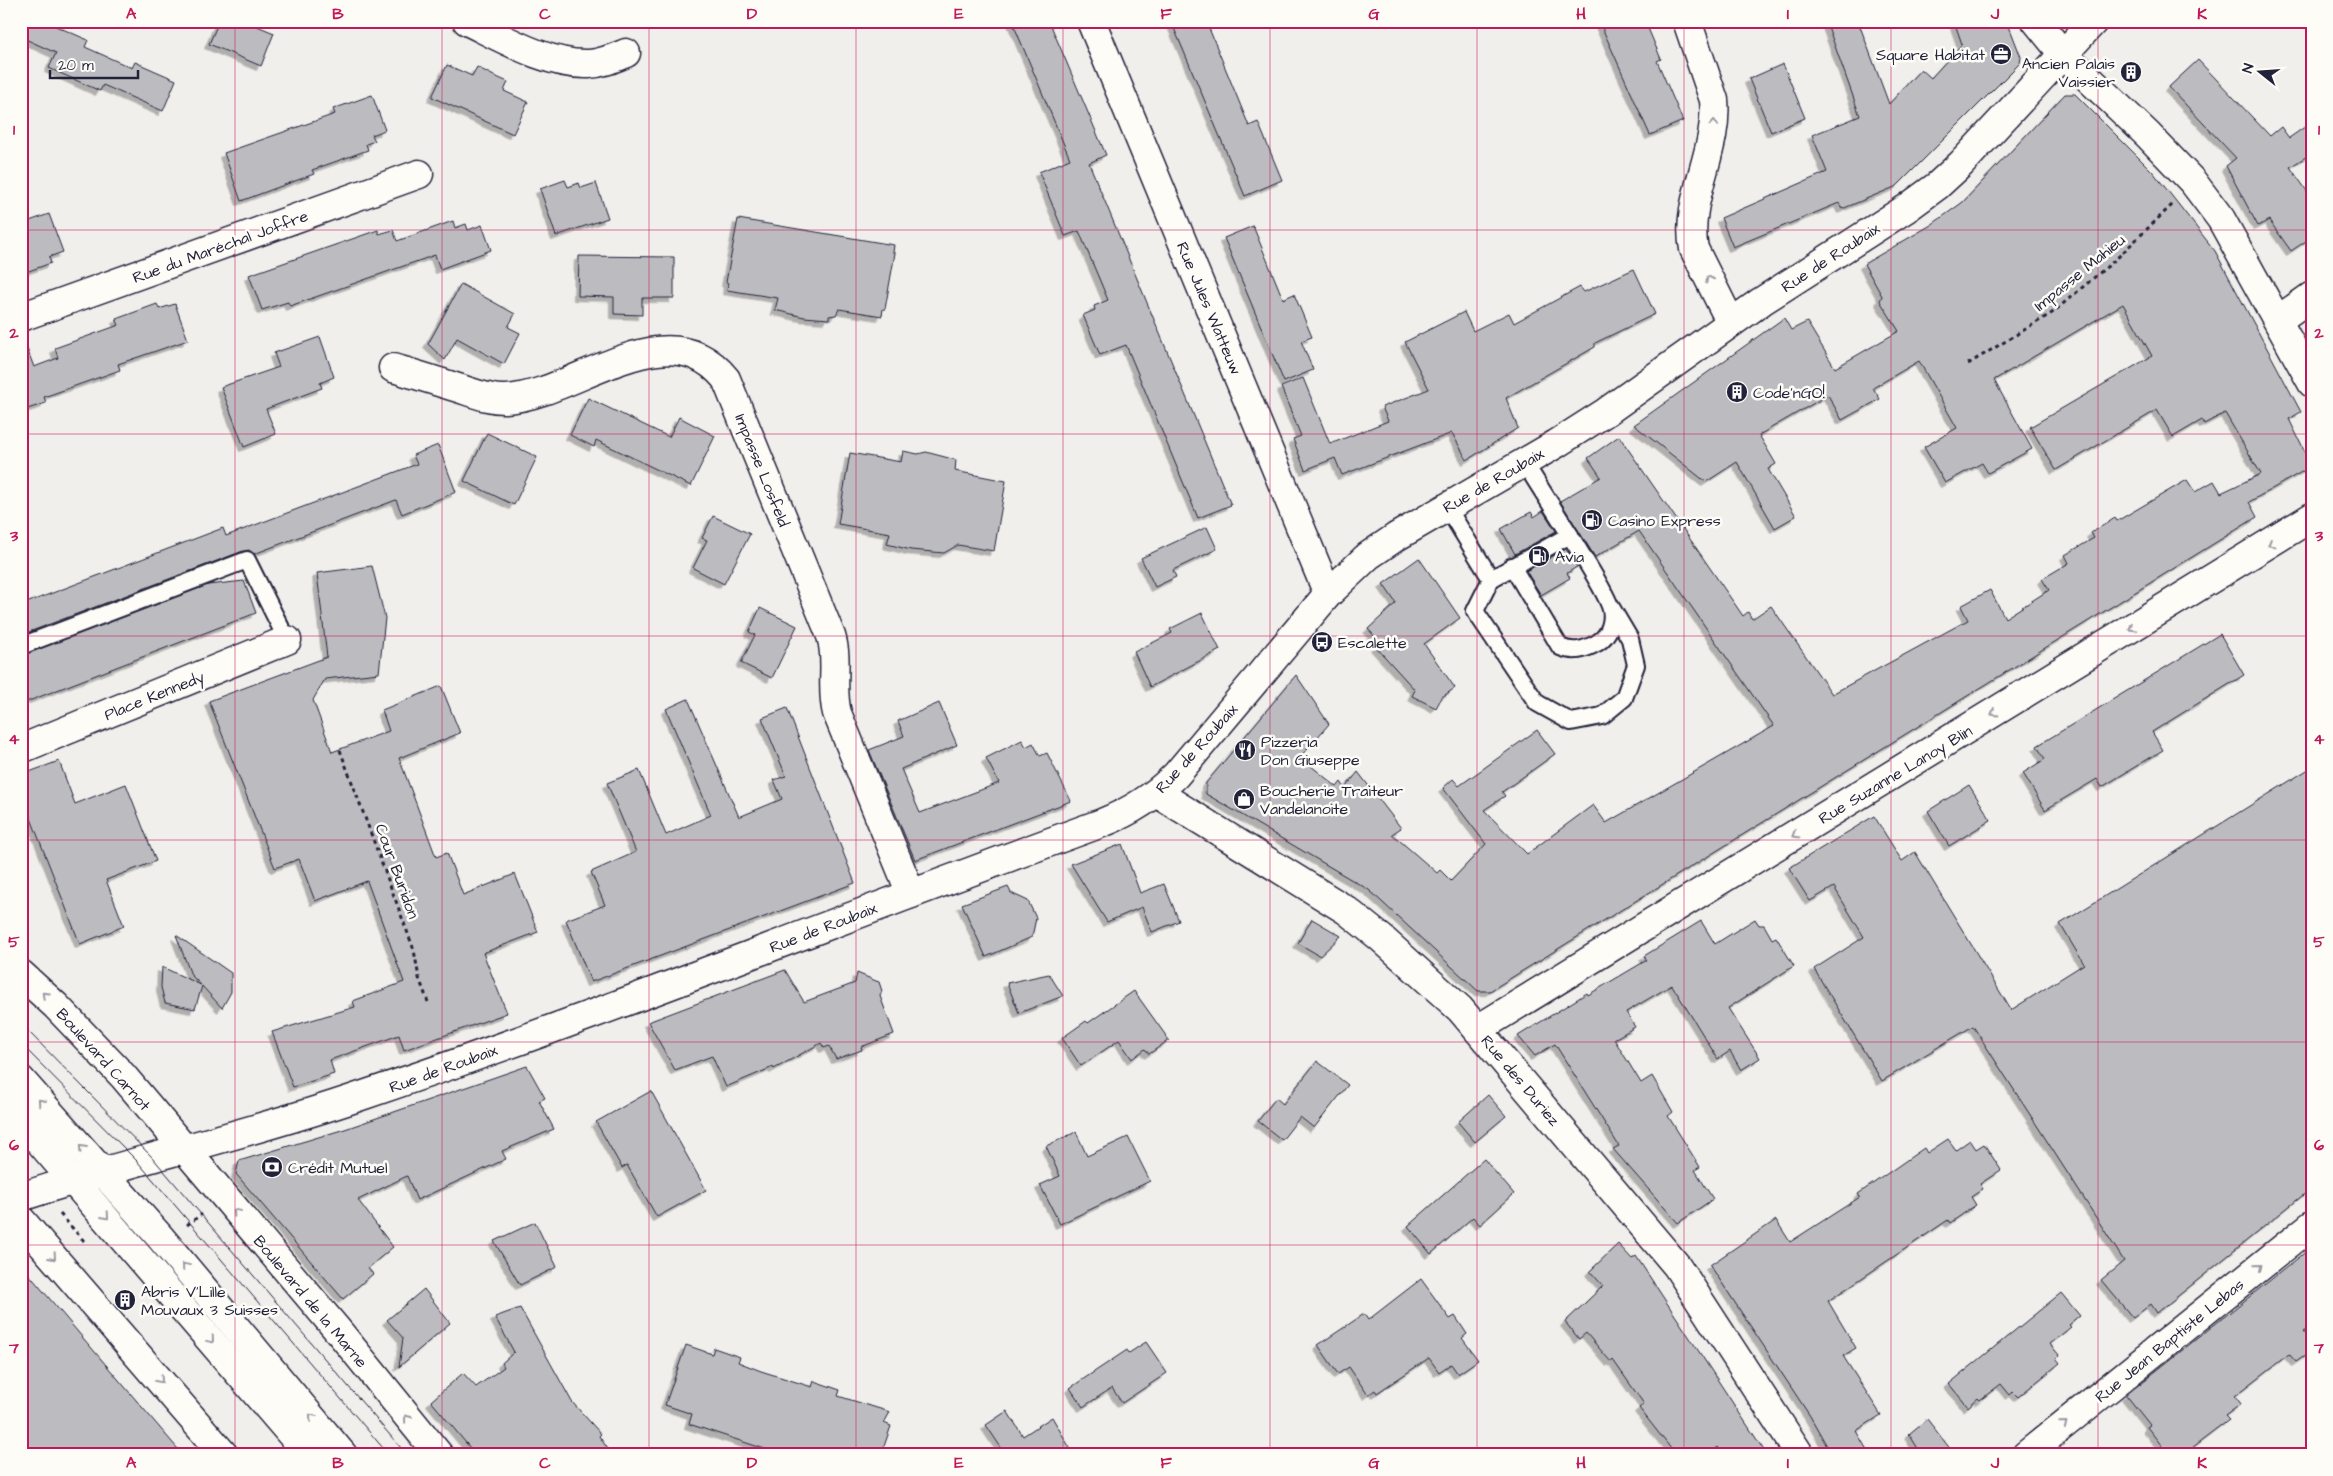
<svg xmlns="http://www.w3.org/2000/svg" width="2333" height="1476" font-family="'Architects Daughter',sans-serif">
<defs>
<filter id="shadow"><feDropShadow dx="-4.5" dy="4.5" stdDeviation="0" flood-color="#0004"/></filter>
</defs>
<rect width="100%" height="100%" fill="#f0efec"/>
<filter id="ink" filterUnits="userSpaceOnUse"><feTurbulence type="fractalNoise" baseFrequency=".02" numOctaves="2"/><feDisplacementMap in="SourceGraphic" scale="10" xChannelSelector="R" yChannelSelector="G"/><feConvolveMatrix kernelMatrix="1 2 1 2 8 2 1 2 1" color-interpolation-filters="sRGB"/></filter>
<g filter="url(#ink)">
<g fill="#bcbcc0" stroke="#22223b" filter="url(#shadow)">
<path d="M21,21H44L88,40L85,47L132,68L135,62L176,80L163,111L103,85L100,91L49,68L56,53L21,37Z"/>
<path d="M219,21H245L274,33L261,66L209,44Z"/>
<path d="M1012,21H1049L1106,155L1089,163L1231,505L1198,518L1126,345L1100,355L1083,315L1095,310L1094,306L1108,300L1079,231L1065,236L1039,172L1070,159Z"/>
<path d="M1171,21H1206L1249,126L1258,122L1282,180L1245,196Z"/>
<path d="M1599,21H1645L1661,59L1657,61L1683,121L1650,135Z"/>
<path d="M1826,21H1858L1889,104L1921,69L1931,78L1962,44L1954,21H2007L2021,57L2020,63L1897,186L1842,209L1839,203L1733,247L1721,218L1827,172L1812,135L1860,116Z"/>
<path d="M2198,60L2270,136L2281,127L2289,138L2312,122V153L2290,167L2312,198V237L2291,251L2269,220L2258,226L2226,166L2236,158L2169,87Z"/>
<path d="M1783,64L1805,118L1771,132L1749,79Z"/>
<path d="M447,65L472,76L477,67L492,75L508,82L504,91L528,102L513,134L432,97Z"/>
<path d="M2065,94H2075L2153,172L2215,251L2301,412L2289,419L2312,466L2249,502L2257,517L1490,991H1478L1369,890L1206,794V783L1296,675L1329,724L1300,757L1337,787L1341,782L1345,788L1358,772L1401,828L1392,834L1437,873L1440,870L1451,881L1486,844L1443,788L1453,779L1459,786L1537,730L1555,754L1502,792L1505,796L1484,810L1527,854L1593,805L1606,823L1774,726L1639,531L1595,557L1560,501L1601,477L1588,458L1619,436L1743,616L1748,612L1752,619L1771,606L1832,694L1968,620L1961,606L1990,590L2005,618L2049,590L2042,579L2069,563L2065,555L2094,538L2091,533L2115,518L2117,521L2187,480L2195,492L2214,481L2221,493L2261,474L2225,413L2204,424L2202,420L2173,437L2157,410L2056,470L2030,427L2152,356L2123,304L1994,380L2032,449L1988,473L1982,463L1945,483L1924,447L1957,428L1919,361L1873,388L1880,399L1842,420L1828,395L1759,435L1776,464L1768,469L1796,516L1775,528L1737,462L1706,482L1634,425L1784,318L1791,330L1807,322L1835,368L1899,331L1880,301L1882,296L1864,264L1931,225L1963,202Z"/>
<path d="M372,95L385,130L372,135L375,141L366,144L368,150L312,170L314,174L241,201L224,153L335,114L333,109Z"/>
<path d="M565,180L568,187L579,183L581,188L596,183L608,218L556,236L540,189Z"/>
<path d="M49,214L63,252L49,257L51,263L26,272L21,259V224Z"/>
<path d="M738,219L894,245L893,253H895L885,309H883L882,316L839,309L836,315L829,316V319L804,317L775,310L778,298L727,290L728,283L726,282Z"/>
<path d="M453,221L455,228L466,224L468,230L482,225L491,250L440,269L435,255L290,306L288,302L262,310L249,275L378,230L379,234L393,230L397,241Z"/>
<path d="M1253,226L1283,299L1294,294L1312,337L1301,341L1313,370L1284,382L1224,238Z"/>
<path d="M579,256L674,257V298H642V315L614,314V297L578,296Z"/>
<path d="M1634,269L1655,314L1595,343V347L1506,398L1518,428L1467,460L1452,433L1342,475L1335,458L1305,470L1293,439L1301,436L1281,387L1303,378L1330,444L1388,421L1382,407L1429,389L1405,342L1464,312L1473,331L1509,313L1514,323L1580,287L1584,292Z"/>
<path d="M461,284L515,314L508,327L520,333L504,364L457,338L445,360L428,344Z"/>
<path d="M157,304L159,309L175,304L188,340L118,364L120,370L44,397L46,403L21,411V342L24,341L34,367L58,358L55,348L119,325L116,319Z"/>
<path d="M320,337L334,377L320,383L322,388L266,409L276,434L244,447L221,387L279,367L274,353Z"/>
<path d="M588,398L669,437L679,417L715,436L691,486L596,440L594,447L570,435Z"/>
<path d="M487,433L537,457L514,505L464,481Z"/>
<path d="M438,445L456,492L402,514L396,500L254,554L249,550L243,551L21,635V605L223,528L226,536L417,464L413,455Z"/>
<path d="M903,451L918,454L926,452L956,460L955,471L1006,481L994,551L958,545L944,553L911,550L887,544L890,533L838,524L850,453L901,462Z"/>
<path d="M1543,511L1556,531L1515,554L1501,529L1531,512L1534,517Z"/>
<path d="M713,516L750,534L724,584L693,568L707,540L702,538Z"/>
<path d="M1207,527L1217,549L1173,570L1176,577L1155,587L1141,558Z"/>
<path d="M1566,549L1577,567L1567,573L1570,578L1541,595L1526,571Z"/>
<path d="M1419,558L1460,618L1424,644L1455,688L1442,697L1436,708L1412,696L1415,690L1375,646L1380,642L1368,629L1396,603L1383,584Z"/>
<path d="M372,566L385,618L379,673L325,679L313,700L332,752L389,731L382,710L441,686L460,733L399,758L436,857L447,853L463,895L515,874L538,932L483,953L507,1013L404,1050L399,1035L330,1060L334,1074L293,1087L272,1032L355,1007L353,1001L404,982L367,881L315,901L299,859L275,868L209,701L327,657L317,573Z"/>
<path d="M244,581L256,613L21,704V656L208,585Z"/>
<path d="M760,608L797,626L772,678L741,663L755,635L749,632Z"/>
<path d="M1202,613L1220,650L1150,687L1134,652L1172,633L1170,629Z"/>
<path d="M2220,634L2244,675L2152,732L2163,750L2102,787L2097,779L2045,810L2023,773L2045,759L2037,746Z"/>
<path d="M688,699L739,817L782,799L774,780L786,776L762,718L787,708L855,883L591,982L566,920L605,905L591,872L636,852L607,783L639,770L666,835L711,815L666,709Z"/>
<path d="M939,703L957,745L901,769L920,813L999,783L986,758L1022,740L1026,747L1033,743L1040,756L1047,753L1071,801L915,860L869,750L904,736L898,721Z"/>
<path d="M59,761L75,804L126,784L156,861L106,880L124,926L80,944L21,793V775Z"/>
<path d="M2312,767V1188L2157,1313L2151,1304L2133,1318L2101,1280L2124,1261L1973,1026L1882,1081L1814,969L1864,937L1834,887L1810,901L1789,868L1874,816L1902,861L1915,852L2011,1010L2084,964L2060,924Z"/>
<path d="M1969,785L1991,820L1949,846L1928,811Z"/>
<path d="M1122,844L1140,893L1164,884L1179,921L1152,932L1142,907L1107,922L1071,864Z"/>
<path d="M1008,887L1011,893L1028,901L1036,918L1032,937L986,957L962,904Z"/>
<path d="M1312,919L1341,936L1320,956L1298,943Z"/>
<path d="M1755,919L1759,925H1764L1772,939L1776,937L1794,966L1728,1008L1760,1058L1741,1070L1730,1051L1718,1059L1672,985L1626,1012L1635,1027L1614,1039L1641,1083L1652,1076L1673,1112L1668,1116L1700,1167L1695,1170L1713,1199L1678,1223L1613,1149L1619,1146L1555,1044L1535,1056L1518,1036L1587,993L1588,995L1647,960L1644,956L1701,921L1715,944Z"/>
<path d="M176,935L231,973V992L222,1008L202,986L195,1009L165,1003L161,987L162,967L201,985L191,975Z"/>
<path d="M785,970L804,1002L855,983L857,973L876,981L879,982L882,991L880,996L894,1034L861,1047L862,1050L836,1059L829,1046L824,1048L821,1043L774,1069L773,1067L726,1087L712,1056L675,1070L648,1022Z"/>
<path d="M1049,974L1063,996L1019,1013L1007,983Z"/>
<path d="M1134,991L1169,1040L1149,1054L1145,1049L1132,1059L1119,1040L1081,1066L1062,1038L1086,1021L1088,1023Z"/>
<path d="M1317,1061L1348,1085L1314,1128L1300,1117L1282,1140L1258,1121L1276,1098L1283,1104Z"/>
<path d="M527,1066L545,1098L539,1101L554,1129L502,1151L506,1159L417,1200L407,1176L358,1200L393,1247L368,1268L373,1274L343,1299L236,1174L239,1161L345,1129Z"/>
<path d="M651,1091L706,1190L657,1217L627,1165L622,1168L596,1122Z"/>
<path d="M1488,1095L1506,1116L1475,1142L1458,1122Z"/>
<path d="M1076,1132L1087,1156L1128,1137L1150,1181L1060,1224L1040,1185L1060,1176L1046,1146Z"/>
<path d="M1948,1139L1956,1150L1970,1140L1976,1149L1984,1144L2001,1170L1980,1184L1983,1189L1971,1197L1976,1205L1950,1223L1948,1220L1828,1301L1856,1348L1843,1356L1881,1415L1856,1431L1870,1455H1832L1810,1416L1710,1265L1776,1220L1790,1242L1860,1197L1858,1194L1924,1148L1927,1153Z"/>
<path d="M1484,1159L1514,1194L1480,1225L1473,1217L1431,1254L1408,1226Z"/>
<path d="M535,1222L557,1267L520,1285L494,1241Z"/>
<path d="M1618,1244L1632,1259L1636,1256L1767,1455H1725L1718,1447L1709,1455H1676L1639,1408L1644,1404L1613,1360L1611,1362L1586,1333L1579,1339L1565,1322L1603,1286L1590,1271Z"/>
<path d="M2312,1247V1326L2304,1332L2312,1342V1351L2296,1362L2289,1354L2235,1396L2241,1404L2225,1416L2229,1420L2183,1455H2169L2147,1427L2150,1425L2126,1395Z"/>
<path d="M21,1265L83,1338L183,1455H21Z"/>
<path d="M1421,1279L1450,1319L1455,1316L1467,1334L1462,1338L1478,1360L1458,1374L1451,1364L1439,1372L1429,1358L1377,1393L1375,1390L1368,1395L1349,1367L1338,1374L1318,1345L1364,1314L1368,1320Z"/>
<path d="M424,1289L450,1323L399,1367L403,1338L387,1320Z"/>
<path d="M2061,1293L2080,1316L2069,1325L2071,1327L2050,1344L2059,1355L2056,1358L2060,1363L2018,1397L2013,1392L2010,1395L2001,1384L1980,1400L1978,1398L1968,1407L1949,1384Z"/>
<path d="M520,1308L572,1402L601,1434L599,1436L612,1455H476L431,1401L463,1373L476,1387L504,1367L502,1363L514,1352L495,1317Z"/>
<path d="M1146,1342L1167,1373L1122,1403L1112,1388L1083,1407L1070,1388L1127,1350L1129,1353Z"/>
<path d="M686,1345L712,1354L714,1348L740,1357L738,1362L761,1371L812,1387L814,1381L840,1390L838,1396L890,1412L884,1423L891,1426L881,1455H783L689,1424L692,1414L665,1405Z"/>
<path d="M1007,1411L1023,1436L1052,1417L1074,1455H993L1002,1449L986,1425Z"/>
<path d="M1927,1419L1955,1455H1922L1909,1434Z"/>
</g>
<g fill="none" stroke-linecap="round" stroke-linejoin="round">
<g stroke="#22223b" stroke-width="20">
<g id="lane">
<path d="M1447,507L1491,579L1570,535L1524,462"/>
<path d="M1512,566L1560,647C1574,653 1584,650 1597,643C1609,636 1615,620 1610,606C1602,585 1581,555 1570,535"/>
<path d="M1491,579L1475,611L1537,703L1571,722L1602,716L1624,698L1636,665L1630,639L1611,607"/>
<path d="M21,646L247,560L287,640"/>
</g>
</g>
<g stroke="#22223b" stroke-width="31">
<g id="street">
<path d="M467,21C502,38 550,66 589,64C603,63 614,58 626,53"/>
<path d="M1091,21L1328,594"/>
<path d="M1687,21L1714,100C1719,151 1684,200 1694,249L1731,323"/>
<path d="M21,317L419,174"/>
<path d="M2278,320L2312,296"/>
<path d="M393,368C414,374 436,381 458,388C474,393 490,400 506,399C576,395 667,306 726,379L831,636C839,661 830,687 837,713L911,894"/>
<path d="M21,749L287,640"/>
<path d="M1157,793L1346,910L1381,938L1460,1009L1677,1266L1800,1455"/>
<path d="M1478,1029L2312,517"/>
<path d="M2026,1455L2312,1225"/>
</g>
</g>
<g stroke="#22223b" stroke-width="31">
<g id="secondary">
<path d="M2036,21L2063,54L2148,135L2193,182L2221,219L2312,383"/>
<path d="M21,974L56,1006L123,1076L340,1333L439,1455"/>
<path d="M21,1197C132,1160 247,1135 358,1097C608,1013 854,913 1102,823C1130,812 1154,797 1176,775L1328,594L1368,556L1396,537L1556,444L1606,412L1762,301L1907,208L1937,186L1961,164L2094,21"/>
<path d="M21,1220L224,1455"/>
</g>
</g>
<g stroke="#22223b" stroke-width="31">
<g id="primary">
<path d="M21,1080L160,1237L343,1455"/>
<path d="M21,1120L309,1455"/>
</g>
</g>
<g stroke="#22223b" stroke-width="3" stroke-dasharray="4 4" stroke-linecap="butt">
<path d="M1968,364L2052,313L2115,260L2173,204"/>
<path d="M340,750L414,950L419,978L428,1002"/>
<path d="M60,1214L84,1241"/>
<path d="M187,1225L202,1214"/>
</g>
<use href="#lane" stroke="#fdfcf7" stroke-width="16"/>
<use href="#street" stroke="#fdfcf7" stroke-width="28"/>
<use href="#secondary" stroke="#fdfcf7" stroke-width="28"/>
<use href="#primary" stroke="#fdfcf7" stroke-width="28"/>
<g stroke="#22223b" stroke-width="1">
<path d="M21,1024L152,1157L407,1455"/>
<path d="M21,1044L137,1161L389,1455"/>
</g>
</g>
<defs><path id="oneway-chevron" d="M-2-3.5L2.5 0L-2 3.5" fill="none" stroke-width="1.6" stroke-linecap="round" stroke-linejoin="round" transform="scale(1.25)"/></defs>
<g stroke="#9a9aa2">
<use href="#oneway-chevron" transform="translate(1714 123) rotate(-86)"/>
<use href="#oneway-chevron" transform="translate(1709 279) rotate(-117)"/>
<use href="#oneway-chevron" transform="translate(2271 544) rotate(149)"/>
<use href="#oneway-chevron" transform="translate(2132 628) rotate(149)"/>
<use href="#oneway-chevron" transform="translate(1994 713) rotate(149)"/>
<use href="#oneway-chevron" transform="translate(1795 835) rotate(149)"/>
<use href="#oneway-chevron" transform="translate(45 995) rotate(-136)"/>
<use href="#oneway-chevron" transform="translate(41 1102) rotate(-132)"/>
<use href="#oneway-chevron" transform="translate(82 1148) rotate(-132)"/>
<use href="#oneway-chevron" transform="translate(236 1212) rotate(-131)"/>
<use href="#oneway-chevron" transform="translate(106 1216) rotate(49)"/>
<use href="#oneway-chevron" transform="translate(53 1257) rotate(49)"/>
<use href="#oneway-chevron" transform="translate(185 1266) rotate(-130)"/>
<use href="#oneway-chevron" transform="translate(2259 1267) rotate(-39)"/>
<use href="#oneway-chevron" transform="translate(211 1340) rotate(50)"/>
<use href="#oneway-chevron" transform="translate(160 1380) rotate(49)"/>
<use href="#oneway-chevron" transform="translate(312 1417) rotate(-130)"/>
<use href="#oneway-chevron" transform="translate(407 1418) rotate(-129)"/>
<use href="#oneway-chevron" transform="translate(2064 1424) rotate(-39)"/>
</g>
</g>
<path fill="none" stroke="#c2185b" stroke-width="1" stroke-opacity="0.55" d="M235,21V1455M442,21V1455M649,21V1455M856,21V1455M1063,21V1455M1270,21V1455M1477,21V1455M1684,21V1455M1891,21V1455M2098,21V1455M21,230H2312M21,434H2312M21,636H2312M21,840H2312M21,1042H2312M21,1245H2312"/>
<defs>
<g id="office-disc" transform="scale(1.125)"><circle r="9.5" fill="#22223b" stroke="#fdfcf7"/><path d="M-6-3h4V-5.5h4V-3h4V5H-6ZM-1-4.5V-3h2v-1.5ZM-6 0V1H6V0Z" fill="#fff"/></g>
<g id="building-disc" transform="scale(1.125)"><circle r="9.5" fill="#22223b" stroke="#fdfcf7"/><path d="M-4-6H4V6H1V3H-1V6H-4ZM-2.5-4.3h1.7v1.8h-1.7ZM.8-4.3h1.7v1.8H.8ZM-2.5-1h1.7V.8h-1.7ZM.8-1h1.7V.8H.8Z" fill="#fff"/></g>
<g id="fuel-disc" transform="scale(1.125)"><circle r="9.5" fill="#22223b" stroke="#fdfcf7"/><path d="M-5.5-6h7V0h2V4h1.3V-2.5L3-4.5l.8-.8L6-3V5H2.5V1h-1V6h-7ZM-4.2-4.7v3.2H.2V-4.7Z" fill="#fff"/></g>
<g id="bus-disc" transform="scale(1.125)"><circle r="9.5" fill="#22223b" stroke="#fdfcf7"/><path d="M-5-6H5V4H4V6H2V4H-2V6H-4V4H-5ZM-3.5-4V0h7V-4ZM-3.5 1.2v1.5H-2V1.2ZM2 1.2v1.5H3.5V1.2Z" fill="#fff"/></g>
<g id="restaurant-disc" transform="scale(1.125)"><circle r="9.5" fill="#22223b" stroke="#fdfcf7"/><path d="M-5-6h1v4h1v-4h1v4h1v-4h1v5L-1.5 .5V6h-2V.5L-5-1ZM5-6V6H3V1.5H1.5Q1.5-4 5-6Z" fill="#fff"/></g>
<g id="shop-disc" transform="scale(1.125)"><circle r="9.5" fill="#22223b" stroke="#fdfcf7"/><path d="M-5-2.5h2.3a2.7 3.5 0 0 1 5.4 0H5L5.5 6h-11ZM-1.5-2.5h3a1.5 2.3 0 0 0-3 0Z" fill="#fff"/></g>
<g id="bank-disc" transform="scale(1.125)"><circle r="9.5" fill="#22223b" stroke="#fdfcf7"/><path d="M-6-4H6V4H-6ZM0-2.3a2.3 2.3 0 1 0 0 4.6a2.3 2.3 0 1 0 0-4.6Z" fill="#fff"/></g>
</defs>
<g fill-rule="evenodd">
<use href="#office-disc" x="2001" y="54"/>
<use href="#building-disc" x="2131" y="72"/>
<use href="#building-disc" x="1737" y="392"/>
<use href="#fuel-disc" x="1592" y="520"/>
<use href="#fuel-disc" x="1539" y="556"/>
<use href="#bus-disc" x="1322" y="642"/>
<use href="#restaurant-disc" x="1245" y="750"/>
<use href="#shop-disc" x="1244" y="799"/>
<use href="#bank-disc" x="272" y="1167"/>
<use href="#building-disc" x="125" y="1300"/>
</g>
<g text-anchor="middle" stroke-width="5" stroke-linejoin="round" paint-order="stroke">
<g font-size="16" fill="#22223b" stroke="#fdfcf7" text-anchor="start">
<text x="1985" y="60" text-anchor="end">Square Habitat</text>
<text x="2115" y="69" text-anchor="end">Ancien Palais<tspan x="2115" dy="18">Vaissier</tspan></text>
<text x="1753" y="398">Code'nGO!</text>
<text x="1608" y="526">Casino Express</text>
<text x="1555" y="562">Avia</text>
<text x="1338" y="648">Escalette</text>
<text x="1261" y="747">Pizzeria<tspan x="1261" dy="18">Don Giuseppe</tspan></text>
<text x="1260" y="796">Boucherie Traiteur<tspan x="1260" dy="18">Vandelanoite</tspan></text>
<text x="288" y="1173">Crédit Mutuel</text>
<text x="141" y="1297">Abris V'Lille<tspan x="141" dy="18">Mouvaux 3 Suisses</tspan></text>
</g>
<g font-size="16" fill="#22223b" stroke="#fdfcf7">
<text transform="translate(220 246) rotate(-20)" y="6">Rue du Maréchal Joffre</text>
<text transform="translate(1830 257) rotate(-33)" y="6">Rue de Roubaix</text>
<text transform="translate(2079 272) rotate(-39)" y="6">Impasse Mahieu</text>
<text transform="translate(1210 308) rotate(67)" y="6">Rue Jules Watteuw</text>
<text transform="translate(763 470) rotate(68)" y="6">Impasse Losfeld</text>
<text transform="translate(1493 480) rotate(-30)" y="6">Rue de Roubaix</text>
<text transform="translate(154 695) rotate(-22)" y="6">Place Kennedy</text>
<text transform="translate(1196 748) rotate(-48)" y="6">Rue de Roubaix</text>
<text transform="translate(1895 774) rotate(-31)" y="6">Rue Suzanne Lanoy Blin</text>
<text transform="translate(398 871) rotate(70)" y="6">Cour Buridon</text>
<text transform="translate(823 927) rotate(-21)" y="6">Rue de Roubaix</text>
<text transform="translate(104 1059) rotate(48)" y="6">Boulevard Carnot</text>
<text transform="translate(443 1068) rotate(-20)" y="6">Rue de Roubaix</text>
<text transform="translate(1521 1080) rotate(50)" y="6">Rue des Duriez</text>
<text transform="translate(311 1301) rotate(50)" y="6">Boulevard de la Marne</text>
<text transform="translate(2169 1340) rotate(-39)" y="6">Rue Jean Baptiste Lebas</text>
</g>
</g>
<rect width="2333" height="1476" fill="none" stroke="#fdfcf7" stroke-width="55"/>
<g transform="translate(2260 72) rotate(287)" stroke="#fdfcf7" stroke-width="4" paint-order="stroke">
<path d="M0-4L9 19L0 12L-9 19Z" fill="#22223b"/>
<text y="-8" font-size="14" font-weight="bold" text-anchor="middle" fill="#22223b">N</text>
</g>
<path d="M50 70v8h88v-8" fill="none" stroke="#22223b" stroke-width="2.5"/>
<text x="58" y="70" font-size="15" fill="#22223b" stroke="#fdfcf7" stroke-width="4" paint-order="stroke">20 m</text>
<rect x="28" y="28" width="2278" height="1420" fill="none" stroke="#c2185b" stroke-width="2"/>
<g font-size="16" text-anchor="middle" font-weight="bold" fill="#c2185b">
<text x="131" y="19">A</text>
<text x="338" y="19">B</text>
<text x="545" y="19">C</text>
<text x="752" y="19">D</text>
<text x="959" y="19">E</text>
<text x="1166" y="19">F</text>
<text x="1374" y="19">G</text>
<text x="1581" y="19">H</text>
<text x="1788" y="19">I</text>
<text x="1995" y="19">J</text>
<text x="2202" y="19">K</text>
<text x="14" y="135">1</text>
<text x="2319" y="135">1</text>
<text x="14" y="338">2</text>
<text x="2319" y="338">2</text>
<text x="14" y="541">3</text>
<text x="2319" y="541">3</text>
<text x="14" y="744">4</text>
<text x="2319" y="744">4</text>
<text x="14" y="947">5</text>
<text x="2319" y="947">5</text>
<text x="14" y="1150">6</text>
<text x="2319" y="1150">6</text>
<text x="14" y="1353">7</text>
<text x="2319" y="1353">7</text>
<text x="131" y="1468">A</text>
<text x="338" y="1468">B</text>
<text x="545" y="1468">C</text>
<text x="752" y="1468">D</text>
<text x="959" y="1468">E</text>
<text x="1166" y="1468">F</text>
<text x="1374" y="1468">G</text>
<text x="1581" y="1468">H</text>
<text x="1788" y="1468">I</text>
<text x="1995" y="1468">J</text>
<text x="2202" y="1468">K</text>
</g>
</svg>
